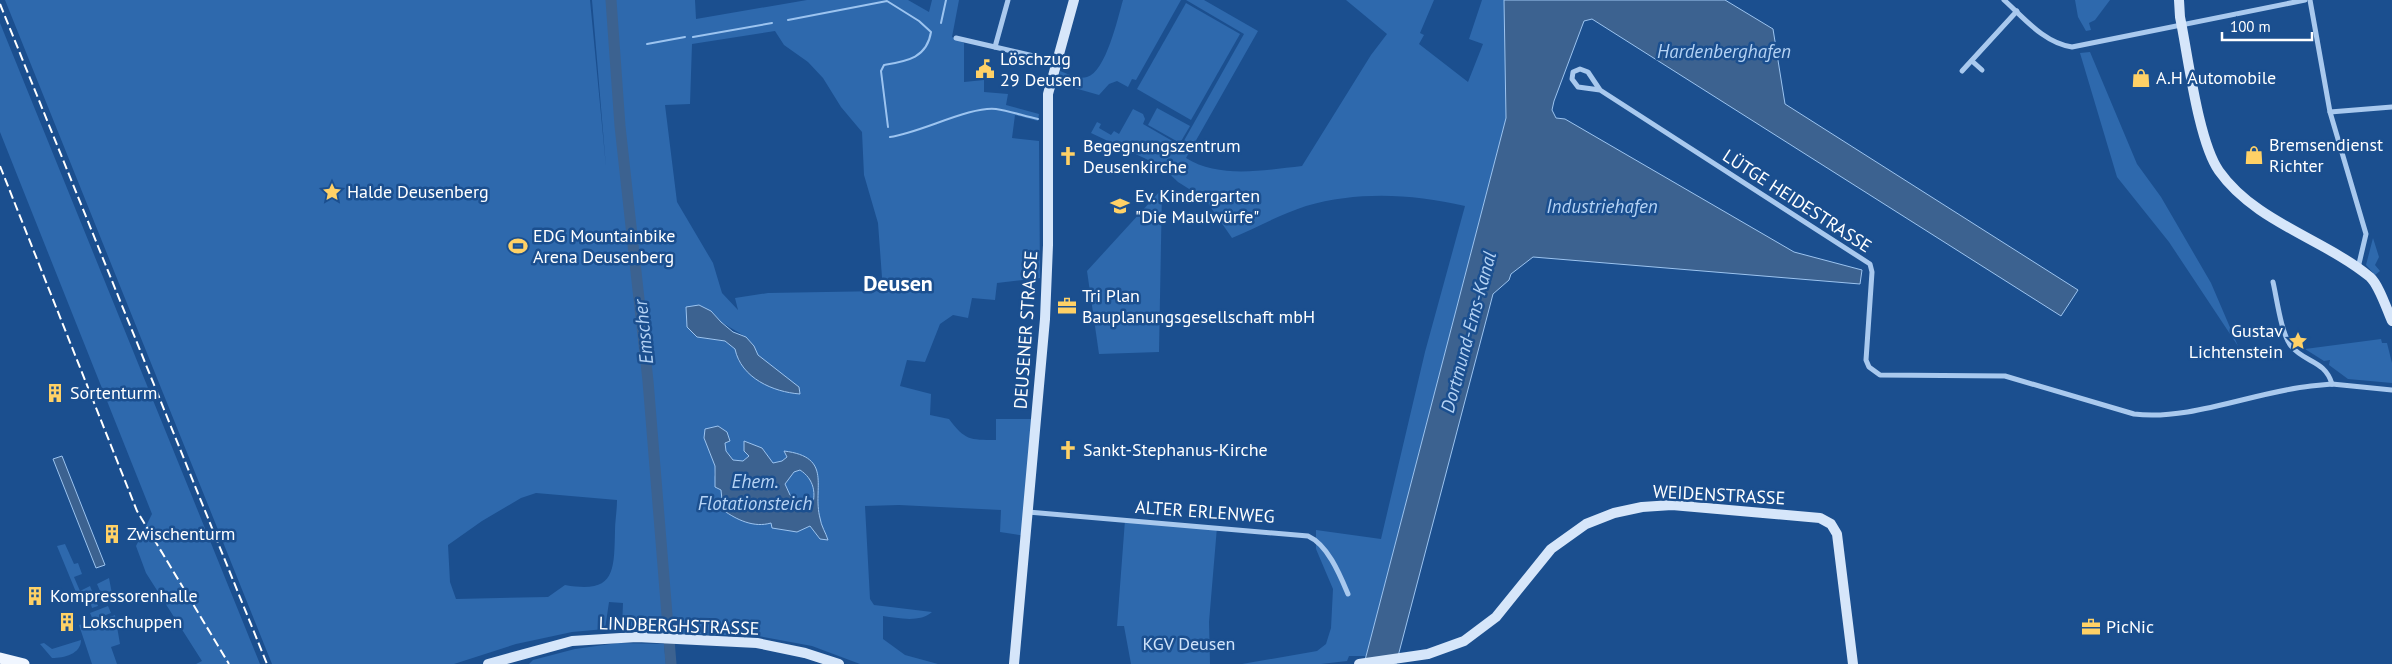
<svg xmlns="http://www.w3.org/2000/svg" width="2392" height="664" font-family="'PT Sans',sans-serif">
<rect width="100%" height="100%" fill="#1b4f8f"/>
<g fill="#2e69ad" fill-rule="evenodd">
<path d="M5,0H590L606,167L592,0H695L696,19L807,0H908L929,12L932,0H959L952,37L964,43V82L984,80V92L1008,94L1006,105L1039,114L1038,121L1015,115L1012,138L1039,141L1040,278L997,283L995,300L972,298L968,318L953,315L940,324L925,362L907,360L900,386L931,394L930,415L949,419C965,440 969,440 996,440V419H1037L1026,536L1000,532L1001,510L899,505L865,506L870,599L874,605L932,612C920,623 898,618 883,616V639L905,655L938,664H860L812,646L758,636L647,633L622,628L623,603L609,602L605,629L572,632L516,644L454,664H272ZM775,31L784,45L808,62L823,78L841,107L862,132L864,175L878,223L883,291L768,293L735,298L738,310L722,293L713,263L677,202L665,105L690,104L692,44ZM686,307L711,311L721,322L746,337L754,346L757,355L779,372L746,371L738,360L736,349L725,341L697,337L687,327ZM718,426L727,432L730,441L725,443L726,451L733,460L743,461L749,456L744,451V441L762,448L773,463L782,461L787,457L784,452L817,470L820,539L810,526L771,523L723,510L722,490L714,475L715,466L704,437ZM536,493L617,500C617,511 615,521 615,531C614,572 615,594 565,585L548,597L456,599L450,582L448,545L482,521L521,498Z"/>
<path d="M1123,0H1181L1136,80L1132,79L1128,87L1117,81L1109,84L1099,95L1057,83L1060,71C1068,74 1079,80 1087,77C1106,72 1118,17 1123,0Z"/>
<path d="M1186,0H1204L1258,31L1186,158C1219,179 1265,170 1302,166L1371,55L1387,34L1346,0H1434L1420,33L1424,35L1419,44L1468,82L1483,44L1469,39L1482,0H1504L1506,118L1366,656H1349L1347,661L1321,664H1242L1317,651L1326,644L1331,628L1333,589L1316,549V530L1381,539L1425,352L1465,206C1412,194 1359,191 1306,206C1281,214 1256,228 1232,238L1205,199L1178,182L1161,166L1091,133L1097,122L1101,124L1099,128L1111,135L1114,131L1119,134L1133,109L1143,114L1145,119L1143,124L1181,146L1244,34Z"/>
<path d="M2075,0H2110L2095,20L2089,23L2091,30L2086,31L2078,17Z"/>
<path d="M1186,3L1240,34L1191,120L1137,89Z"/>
<path d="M0,23L260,664H196L202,661L146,573L136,546L152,514L0,132Z"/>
<path d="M2090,52L2137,164L2161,197L2211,283L2238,346L2169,242L2117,177L2080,53Z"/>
<path d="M1157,108L1190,126L1180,143L1148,125Z"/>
<path d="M1162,189L1159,352L1099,354L1087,271Z"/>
<path d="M2373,238L2379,257L2375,265L2380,271L2375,275L2366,265Z"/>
<path d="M2381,339L2382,343H2387L2392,363V383L2348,379L2329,365L2330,360L2324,361L2305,349Z"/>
<path d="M800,470C814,479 817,494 811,509L804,511L790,496L785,484L794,472Z"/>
<path d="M1125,520L1217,527L1209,622L1210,664H1131L1124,626H1117Z"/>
<path d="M65,544L74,564L78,563L82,574L74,577L80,591L90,586L98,606L92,608L88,595L78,597L57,546Z"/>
<path d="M109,578L113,599L107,602L105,597L103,598L97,584Z"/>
<path d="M108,606L111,613L93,620L90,613Z"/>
<path d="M115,615L120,644L111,647L117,664H92L79,625L83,624L84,627Z"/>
<path d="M81,640C81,654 64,658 52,658L40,644L44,643L52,649Z"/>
<path d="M618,643L664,644L666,664H529L533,660L575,649Z"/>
</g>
<g fill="#3c6290" stroke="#9cc4f0" fill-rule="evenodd">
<path d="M1504,0H1725L1773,29L1785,104L2078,290L2061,316L1592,19L1584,21L1554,101L1552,110L1556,118L1565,119L1794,252L1862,270L1860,284L1533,257L1511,274L1509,280L1493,294L1396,664H1364L1506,118Z"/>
<path d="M699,305L711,311L721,322L733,332L746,337L754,346L758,355L799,387L800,394C773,392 741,378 735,349L725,341L697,337L687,327L686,307Z"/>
<path d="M718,426L727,432L730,441L725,443L726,451L733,460L743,461L749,456L744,451V441L762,448L773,463L782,461L787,457L784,451C834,457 812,488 820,518C821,526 826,533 828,540L820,539L810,526L797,532L772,528L771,523C754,528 737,520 723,510L721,490L715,487V466L704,438L705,429ZM800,470C814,479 817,494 811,509L805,511L790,495L785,484L794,472Z"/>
<path d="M62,456L105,565L96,568L53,459Z"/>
</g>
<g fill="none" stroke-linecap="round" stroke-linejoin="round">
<g stroke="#9cc4f0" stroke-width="2">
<path d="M788,20L887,1L919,21L931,32C927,58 907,61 884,65L881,71L888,127"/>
<path d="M941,23L946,0"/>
<path d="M693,37L772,23"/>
<path d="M647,44L685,37"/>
<path d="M890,137C920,133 970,106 996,109C1010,111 1024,116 1038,119"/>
</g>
<path stroke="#3c6290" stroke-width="11" d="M611,0L620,126L648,381L671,664"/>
<g stroke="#a9c9ee" stroke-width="5">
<path d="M2004,0C2024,18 2044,43 2072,47L2305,0"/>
<path d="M2310,0L2330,112L2366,234L2358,268"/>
<path d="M956,38L1055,61"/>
<path d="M995,47L1008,0"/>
<path d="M1972,61L1982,70"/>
<path d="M1962,71L2017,11"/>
<path d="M1600,90L1578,87L1572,79L1573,72L1580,69L1588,72L1600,90L1870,264L1872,272L1866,360L1869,367L1880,375L2005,376L2134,414C2190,421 2254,392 2311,386L2332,384L2392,390"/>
<path d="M2330,112L2392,107"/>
<path d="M2273,282C2277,299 2281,333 2291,346C2305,363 2325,360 2332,384"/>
<path d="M1028,512L1308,536C1328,545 1340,575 1348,594"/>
</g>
<g stroke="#d6e6fa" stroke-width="10">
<path d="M2179,0L2180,17C2188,55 2198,141 2219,171C2255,222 2324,239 2370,277C2379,285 2387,310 2392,321"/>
<path d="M488,664L572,641L637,637L757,643L805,653L839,664"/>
<path d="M1014,664L1045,319L1048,245V94L1074,0"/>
<path d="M1359,664L1428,654L1464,641L1496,617L1551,549L1586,524L1614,513L1642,507L1672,505L1820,518L1831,524L1837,534L1853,664"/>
</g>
<path stroke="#f0f6ff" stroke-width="11" d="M0,658L24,664"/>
<g stroke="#fff" stroke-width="2" stroke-dasharray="9 4" stroke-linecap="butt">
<path d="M0,4L267,664"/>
<path d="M0,166L137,511L229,664"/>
</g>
</g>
<defs>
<g id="civic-bare" transform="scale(1.5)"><path d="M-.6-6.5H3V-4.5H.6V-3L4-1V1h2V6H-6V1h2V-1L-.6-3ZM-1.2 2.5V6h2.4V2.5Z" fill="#ffd166" stroke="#1b4f8f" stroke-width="2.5" paint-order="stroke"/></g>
<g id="shop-bare" transform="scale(1.5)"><path d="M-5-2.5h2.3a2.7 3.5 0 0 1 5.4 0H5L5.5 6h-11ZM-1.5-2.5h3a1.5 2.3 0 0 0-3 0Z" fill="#ffd166" stroke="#1b4f8f" stroke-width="2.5" paint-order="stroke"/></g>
<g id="church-bare" transform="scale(1.5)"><path d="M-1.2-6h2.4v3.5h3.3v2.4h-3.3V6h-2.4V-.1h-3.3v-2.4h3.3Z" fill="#ffd166" stroke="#1b4f8f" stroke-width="2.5" paint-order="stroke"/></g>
<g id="sight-bare" transform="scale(1.5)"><path d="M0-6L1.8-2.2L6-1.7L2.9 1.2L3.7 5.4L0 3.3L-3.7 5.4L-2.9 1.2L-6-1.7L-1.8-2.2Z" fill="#ffd166" stroke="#1b4f8f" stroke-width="2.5" paint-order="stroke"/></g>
<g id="school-bare" transform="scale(1.5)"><path d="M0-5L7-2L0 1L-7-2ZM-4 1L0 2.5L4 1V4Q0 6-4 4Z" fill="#ffd166" stroke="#1b4f8f" stroke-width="2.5" paint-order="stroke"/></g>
<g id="stadium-bare" transform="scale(1.5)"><path d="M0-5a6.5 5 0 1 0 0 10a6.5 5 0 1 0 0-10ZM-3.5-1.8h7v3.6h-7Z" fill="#ffd166" stroke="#1b4f8f" stroke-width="2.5" paint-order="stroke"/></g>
<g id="office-bare" transform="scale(1.5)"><path d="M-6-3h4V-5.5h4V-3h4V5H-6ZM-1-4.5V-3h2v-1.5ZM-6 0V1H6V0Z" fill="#ffd166" stroke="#1b4f8f" stroke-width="2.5" paint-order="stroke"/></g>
<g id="building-bare" transform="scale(1.5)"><path d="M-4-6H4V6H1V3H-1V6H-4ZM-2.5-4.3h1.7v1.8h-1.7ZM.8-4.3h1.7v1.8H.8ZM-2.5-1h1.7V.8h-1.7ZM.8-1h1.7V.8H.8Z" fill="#ffd166" stroke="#1b4f8f" stroke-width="2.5" paint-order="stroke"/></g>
</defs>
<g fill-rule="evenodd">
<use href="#civic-bare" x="985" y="69"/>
<use href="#shop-bare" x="2141" y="78"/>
<use href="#shop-bare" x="2254" y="155"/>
<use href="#church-bare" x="1068" y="156"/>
<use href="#sight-bare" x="332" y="192"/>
<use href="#school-bare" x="1120" y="206"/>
<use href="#stadium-bare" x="518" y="246"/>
<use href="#office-bare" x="1067" y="306"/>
<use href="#sight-bare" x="2298" y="341"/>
<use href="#building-bare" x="55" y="393"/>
<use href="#church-bare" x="1068" y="450"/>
<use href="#building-bare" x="112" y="534"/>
<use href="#building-bare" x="35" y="596"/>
<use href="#building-bare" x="67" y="622"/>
<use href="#office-bare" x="2091" y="627"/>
</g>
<g text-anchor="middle" stroke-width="5" stroke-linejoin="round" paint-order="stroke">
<g font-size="18" fill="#fff" stroke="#1b4f8f" text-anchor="start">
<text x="1000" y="65">Löschzug<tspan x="1000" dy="21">29 Deusen</tspan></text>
<text x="2156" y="84">A.H Automobile</text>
<text x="2269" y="151">Bremsendienst<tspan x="2269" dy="21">Richter</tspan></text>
<text x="1083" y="152">Begegnungszentrum<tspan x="1083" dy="21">Deusenkirche</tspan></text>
<text x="347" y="198">Halde Deusenberg</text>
<text x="1135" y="202">Ev. Kindergarten<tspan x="1135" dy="21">"Die Maulwürfe"</tspan></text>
<text x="533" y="242">EDG Mountainbike<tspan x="533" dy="21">Arena Deusenberg</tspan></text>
<text x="1082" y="302">Tri Plan<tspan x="1082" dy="21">Bauplanungsgesellschaft mbH</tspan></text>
<text x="2283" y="337" text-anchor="end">Gustav<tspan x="2283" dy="21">Lichtenstein</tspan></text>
<text x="70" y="399">Sortenturm</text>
<text x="1083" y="456">Sankt-Stephanus-Kirche</text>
<text x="127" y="540">Zwischenturm</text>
<text x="50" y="602">Kompressorenhalle</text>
<text x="82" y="628">Lokschuppen</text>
<text x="2106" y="633">PicNic</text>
</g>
<g font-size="18" fill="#fff" stroke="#1b4f8f">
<text transform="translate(1797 201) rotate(33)" y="6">LÜTGE HEIDESTRASSE</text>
<text transform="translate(1026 330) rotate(-86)" y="6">DEUSENER STRASSE</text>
<text transform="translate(1719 495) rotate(3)" y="6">WEIDENSTRASSE</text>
<text transform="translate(1205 512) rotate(4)" y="6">ALTER ERLENWEG</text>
<text transform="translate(679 626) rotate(2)" y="6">LINDBERGHSTRASSE</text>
</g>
<g font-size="18" fill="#cfe3fa" stroke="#1b4f8f">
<text x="1189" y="650">KGV Deusen</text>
</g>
<g font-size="19" font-style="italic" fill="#b5d3f5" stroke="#1b4f8f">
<text x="1724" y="58">Hardenberghafen</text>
<text x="1602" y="213">Industriehafen</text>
<text transform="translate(643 332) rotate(-96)" y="7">Emscher</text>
<text transform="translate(1468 332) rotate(-75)" y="7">Dortmund-Ems-Kanal</text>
<text x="755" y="488">Ehem.<tspan x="755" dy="22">Flotationsteich</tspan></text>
</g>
<g font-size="22" font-weight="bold" fill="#fff" stroke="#1b4f8f">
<text x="898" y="291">Deusen</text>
</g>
</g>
<path d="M2222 32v8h90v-8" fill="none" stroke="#ffffff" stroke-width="2.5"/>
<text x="2230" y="32" font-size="15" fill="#ffffff" stroke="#1b4f8f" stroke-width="4" paint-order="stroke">100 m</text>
</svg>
